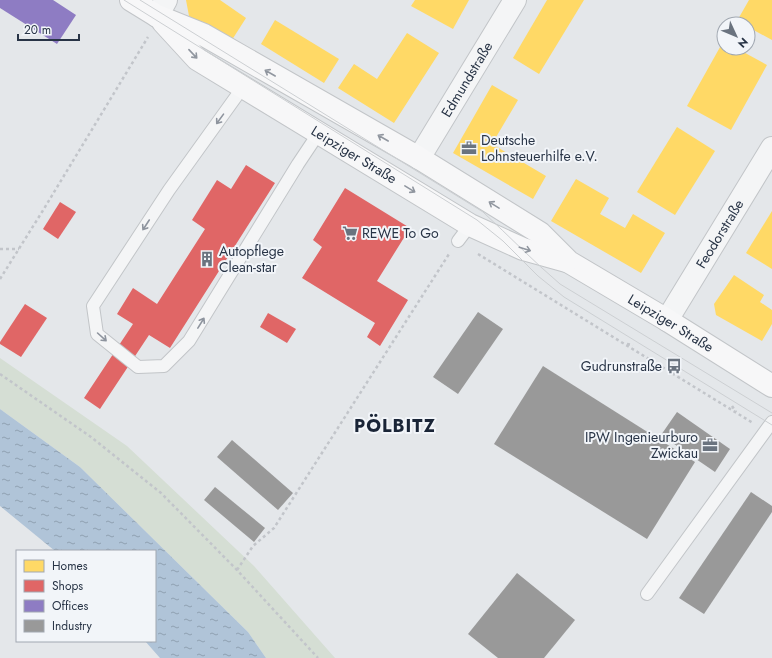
<svg xmlns="http://www.w3.org/2000/svg" width="772" height="658" font-family="Jost,sans-serif">
<defs>
<pattern id="water-ripples" width="26" height="14" patternUnits="userSpaceOnUse"><rect width="26" height="14" fill="#b0c4d8"/><path d="M2 4q2-2 4 0t4 0M15 11q2-2 4 0t4 0" fill="none" stroke="#8fa0b1"/></pattern>
</defs>
<rect width="100%" height="100%" fill="#e4e7ea"/>
<path fill="#d5ded4" d="M0,358L127,446L254,566L335,658H266L248,632L80,467L0,409Z"/>
<path fill="url(#water-ripples)" d="M0,409L80,467L248,632L266,658H160L145,641H155V551H55L0,506Z"/>
<g fill="#ffd966">
<path d="M186,0H220L246,18L230,43L189,16Z"/>
<path d="M415,0H469L453,29L411,6Z"/>
<path d="M547,0H584L539,74L513,58Z"/>
<path d="M749,0H772V40L748,27V24H742L737,21Z"/>
<path d="M275,20L339,59L324,83L261,44Z"/>
<path d="M407,33L439,53L394,123L338,88L354,64L377,79Z"/>
<path d="M724,40V48H736L767,65L731,130L687,106Z"/>
<path d="M492,85L518,100L492,144L546,176L533,199L453,153Z"/>
<path d="M677,127L715,151L675,215L637,192Z"/>
<path d="M576,179L609,198L600,214L625,228L633,214L665,233L641,273L551,221Z"/>
<path d="M772,211V269L746,253Z"/>
<path d="M734,275L764,295L760,302L772,310V324L762,341L716,315L714,304Z"/>
</g>
<g fill="#e06666">
<path d="M246,165L275,183L170,348L149,335L100,409L84,398L133,324L117,314L133,288L157,304L205,229L192,220L217,180L231,189Z"/>
<path d="M345,188L410,228L377,281L408,300L380,346L367,337L375,323L302,278L322,247L313,240Z"/>
<path d="M60,202L76,212L58,239L43,229Z"/>
<path d="M25,304L47,318L21,357L0,344V342Z"/>
<path d="M268,313L296,329L287,343L260,327Z"/>
</g>
<path fill="#8e7cc3" d="M0,0H53L76,15L57,44L0,8Z"/>
<g fill="#999">
<path d="M478,312L503,329L458,394L433,377Z"/>
<path d="M543,366L695,462L647,539L494,444Z"/>
<path d="M677,412L730,449L715,472L661,435Z"/>
<path d="M232,440L293,493L278,510L217,457Z"/>
<path d="M215,487L265,528L254,542L204,500Z"/>
<path d="M751,492L772,506V512L704,614L679,598Z"/>
<path d="M517,573L575,620L544,658H498L468,634Z"/>
</g>
<g fill="none" stroke-linecap="round" stroke-linejoin="round">
<g stroke="#c2c5c8" stroke-width="14">
<g id="lane">
<path d="M243,87L169,190L93,306L97,334L138,367L164,366L189,341L298,164L318,134"/>
<path d="M458,241L470,225"/>
<path d="M647,594L772,422"/>
</g>
</g>
<g stroke="#c2c5c8" stroke-width="24">
<g id="street">
<path d="M157,16L166,0"/>
<path id="s1" d="M419,158L515,0"/>
<path id="s2" d="M667,320L772,148"/>
</g>
</g>
<g stroke="#c2c5c8" stroke-width="24">
<g id="secondary">
<path id="s3" d="M131,0L157,16L204,35L419,158L540,233L569,262L667,320L772,386"/>
<path id="s4" d="M163,22L197,59L470,225L523,249L566,261"/>
</g>
</g>
<g stroke="#c2c5ca" stroke-width="2.5" stroke-dasharray="3 3" stroke-linecap="butt">
<path d="M0,249H19"/>
<path d="M478,254L753,423"/>
<path d="M0,279L42,212L148,37"/>
<path d="M627,344L633,345"/>
<path d="M0,374L91,437L161,493L237,570L318,658"/>
<path d="M732,406L736,412"/>
<path d="M237,570L253,546L274,528L449,254"/>
</g>
<use href="#lane" stroke="#f4f5f6" stroke-width="12"/>
<use href="#street" stroke="#f4f5f6" stroke-width="22"/>
<use href="#secondary" stroke="#f7f7f8" stroke-width="22"/>
<g stroke="#cccfd2" stroke-width="1">
<path d="M124,0L477,220L503,241L538,276L564,297L772,425"/>
<path d="M140,0L483,212C509,236 533,261 560,284L772,413"/>
</g>
</g>
<defs><path id="oneway-shaft" d="M-6 0H5M1.5-3L5.5 0L1.5 3" fill="none" stroke-width="1.6" stroke-linecap="round" stroke-linejoin="round"/></defs>
<g stroke="#90969f">
<use href="#oneway-shaft" transform="translate(193 54) rotate(47)"/>
<use href="#oneway-shaft" transform="translate(270 73) rotate(-150)"/>
<use href="#oneway-shaft" transform="translate(383 138) rotate(-150)"/>
<use href="#oneway-shaft" transform="translate(410 189) rotate(31)"/>
<use href="#oneway-shaft" transform="translate(494 205) rotate(-148)"/>
<use href="#oneway-shaft" transform="translate(525 249) rotate(18)"/>
</g>
<g stroke="#8e949e">
<use href="#oneway-shaft" transform="translate(220 119) rotate(126)"/>
<use href="#oneway-shaft" transform="translate(146 225) rotate(123)"/>
<use href="#oneway-shaft" transform="translate(201 323) rotate(-58)"/>
<use href="#oneway-shaft" transform="translate(102 337) rotate(42)"/>
</g>
<defs>
<g id="office-bare" transform="scale(1.2)"><path d="M-6-3h4V-5.5h4V-3h4V5H-6ZM-1-4.5V-3h2v-1.5ZM-6 0V1H6V0Z" fill="#6a737f" stroke="#f2f5f9" stroke-width="2.5" paint-order="stroke"/></g>
<g id="supermarket-bare" transform="scale(1.2)"><path d="M-6-5.5h2.5l.6 2H6L4.5 2H-2.5L-4.4-4H-6ZM-1.5 3.2a1.3 1.3 0 1 0 .1 0ZM3 3.2a1.3 1.3 0 1 0 .1 0Z" fill="#6a737f" stroke="#f2f5f9" stroke-width="2.5" paint-order="stroke"/></g>
<g id="building-bare" transform="scale(1.2)"><path d="M-4-6H4V6H1V3H-1V6H-4ZM-2.5-4.3h1.7v1.8h-1.7ZM.8-4.3h1.7v1.8H.8ZM-2.5-1h1.7V.8h-1.7ZM.8-1h1.7V.8H.8Z" fill="#6a737f" stroke="#f2f5f9" stroke-width="2.5" paint-order="stroke"/></g>
<g id="bus-bare" transform="scale(1.2)"><path d="M-5-6H5V4H4V6H2V4H-2V6H-4V4H-5ZM-3.5-4V0h7V-4ZM-3.5 1.2v1.5H-2V1.2ZM2 1.2v1.5H3.5V1.2Z" fill="#6a737f" stroke="#f2f5f9" stroke-width="2.5" paint-order="stroke"/></g>
</defs>
<g fill-rule="evenodd">
<use href="#office-bare" x="469" y="148"/>
<use href="#supermarket-bare" x="350" y="233"/>
<use href="#building-bare" x="207" y="259"/>
<use href="#bus-bare" x="674" y="366"/>
<use href="#office-bare" x="710" y="445"/>
</g>
<g text-anchor="middle" stroke-width="4" stroke-linejoin="round" paint-order="stroke">
<g font-size="14" fill="#283446" stroke="#f2f5f9">
<text dy="5" stroke="none"><textPath href="#s1" startOffset="92">Edmundstraße</textPath></text>
<text dy="5" stroke="none"><textPath href="#s4" startOffset="234">Leipziger Straße</textPath></text>
<text dy="5" stroke="none"><textPath href="#s2" startOffset="101">Feodorstraße</textPath></text>
<text dy="5" stroke="none"><textPath href="#s3" startOffset="631">Leipziger Straße</textPath></text>
</g>
<g font-size="14" fill="#283446" stroke="#f2f5f9" text-anchor="start">
<text x="481" y="145">Deutsche<tspan x="481" dy="16">Lohnsteuerhilfe e.V.</tspan></text>
<text x="362" y="238">REWE To Go</text>
<text x="219" y="256">Autopflege<tspan x="219" dy="16">Clean-star</tspan></text>
<text x="662" y="371" text-anchor="end">Gudrunstraße</text>
<text x="698" y="442" text-anchor="end">IPW Ingenieurburo<tspan x="698" dy="16">Zwickau</tspan></text>
</g>
<g font-size="18" font-weight="bold" letter-spacing="1" fill="#1a2537" stroke="#f2f5f9">
<text x="395" y="432">PÖLBITZ</text>
</g>
</g>
<rect x="16" y="550" width="140" height="92" fill="#f2f5f9" stroke="#a1a8b1"/>
<rect x="24" y="560" width="20" height="12" fill="#ffd966" stroke="#a1a8b1"/>
<text x="52" y="570" font-size="12" fill="#283446">Homes</text>
<rect x="24" y="580" width="20" height="12" fill="#e06666" stroke="#a1a8b1"/>
<text x="52" y="590" font-size="12" fill="#283446">Shops</text>
<rect x="24" y="600" width="20" height="12" fill="#8e7cc3" stroke="#a1a8b1"/>
<text x="52" y="610" font-size="12" fill="#283446">Offices</text>
<rect x="24" y="620" width="20" height="12" fill="#999999" stroke="#a1a8b1"/>
<text x="52" y="630" font-size="12" fill="#283446">Industry</text>
<g transform="translate(736 36) rotate(134)"><circle r="19" fill="#f2f5f9" stroke="#a1a8b1"/>
<path d="M0-3L7 15L0 10L-7 15Z" fill="#6a737f"/>
<text y="-6" font-size="11" font-weight="bold" text-anchor="middle" fill="#283446">N</text>
</g>
<path d="M18 34v6h61v-6" fill="none" stroke="#283446" stroke-width="2"/>
<text x="24" y="34" font-size="12" fill="#283446" stroke="#f2f5f9" stroke-width="3" paint-order="stroke">20 m</text>
</svg>
